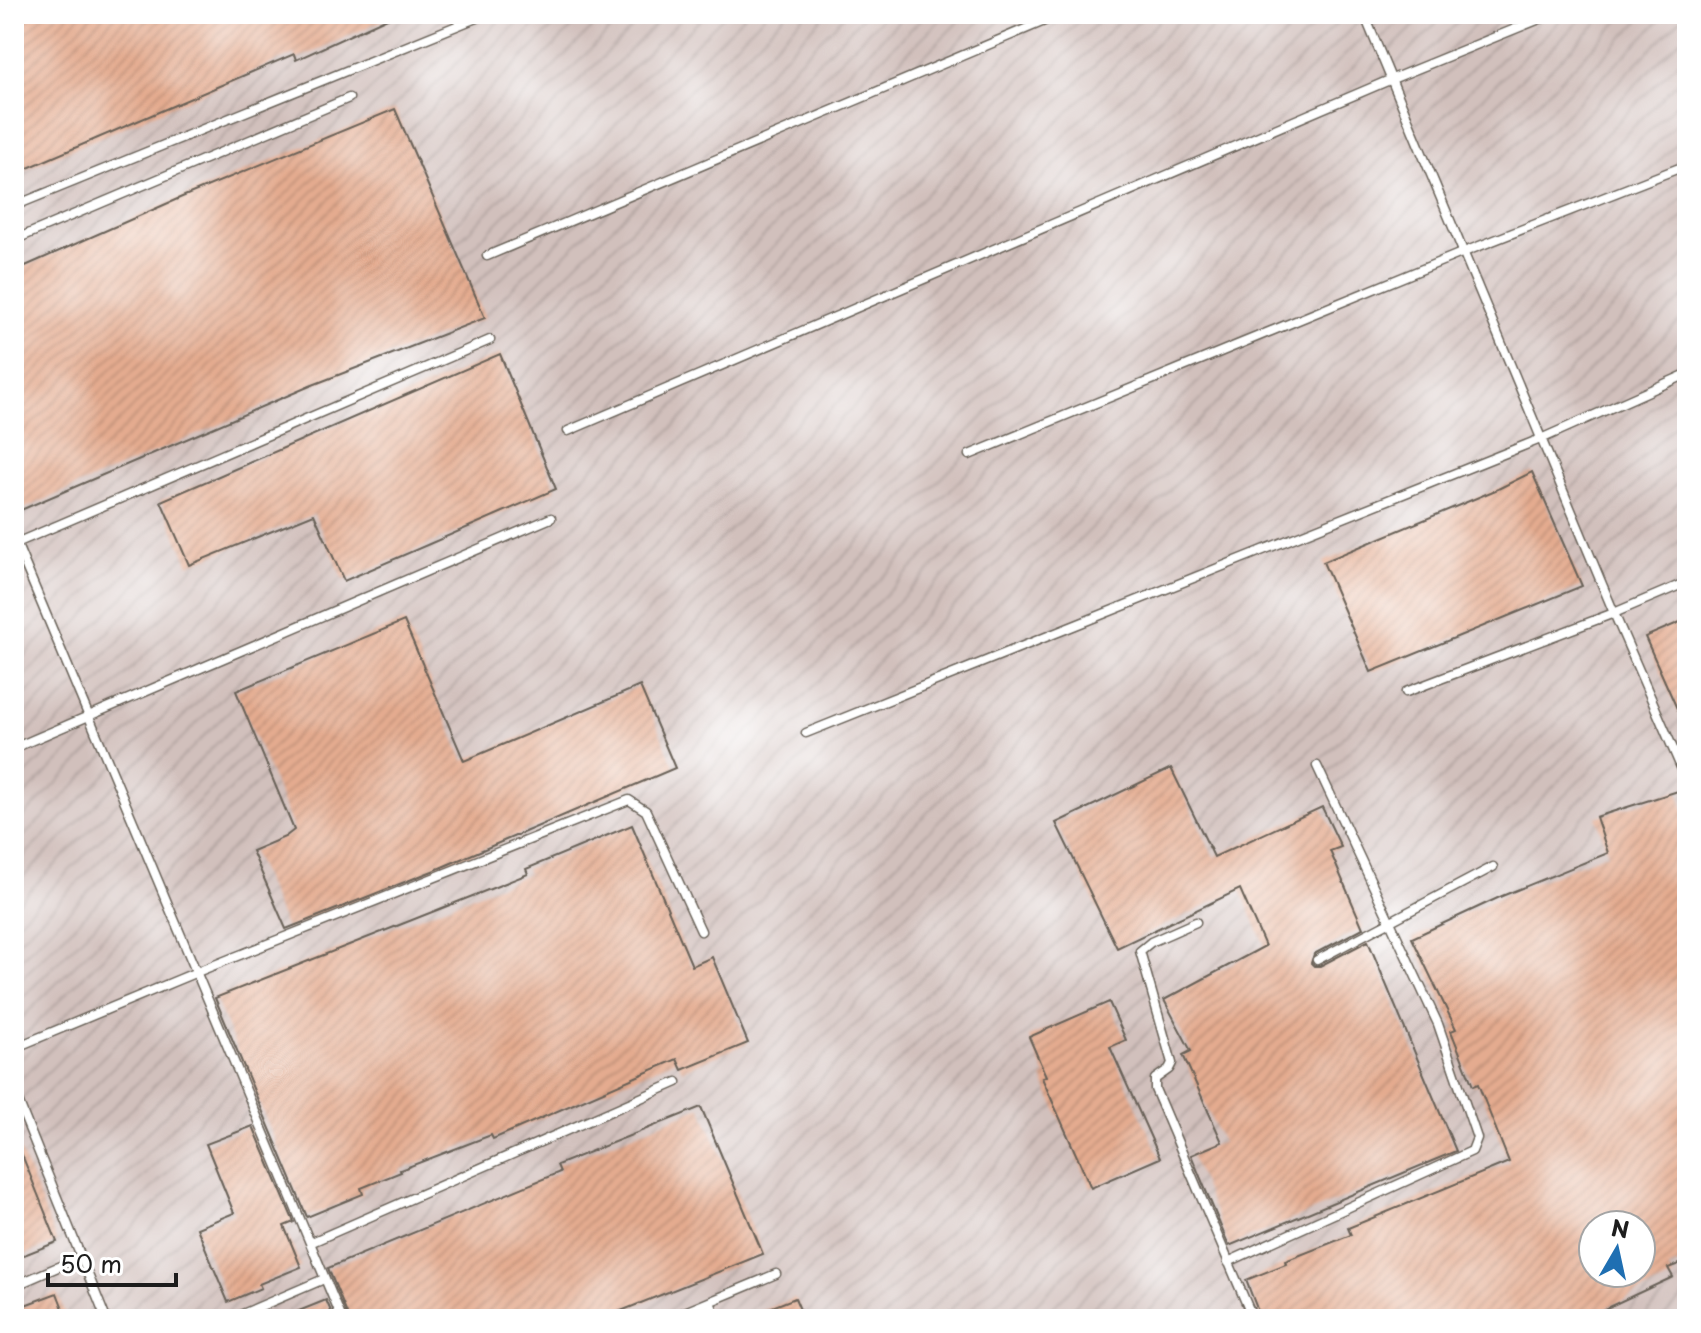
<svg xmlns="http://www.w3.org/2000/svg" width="1701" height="1333" font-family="'Playpen Sans',sans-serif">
<defs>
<pattern id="industrial-furrows" width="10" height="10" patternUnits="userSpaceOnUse" patternTransform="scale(2)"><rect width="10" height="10" fill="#d1c0bc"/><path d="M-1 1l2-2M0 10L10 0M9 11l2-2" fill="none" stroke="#b3a4a1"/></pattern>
<pattern id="building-hatch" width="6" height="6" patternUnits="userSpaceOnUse" patternTransform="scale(2)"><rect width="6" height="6" fill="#e4ab8f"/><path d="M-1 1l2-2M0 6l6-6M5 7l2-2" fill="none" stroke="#c3937b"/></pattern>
</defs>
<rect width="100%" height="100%" fill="#fff"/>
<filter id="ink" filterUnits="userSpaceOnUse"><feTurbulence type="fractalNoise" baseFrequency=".0125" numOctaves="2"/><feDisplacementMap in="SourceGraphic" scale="16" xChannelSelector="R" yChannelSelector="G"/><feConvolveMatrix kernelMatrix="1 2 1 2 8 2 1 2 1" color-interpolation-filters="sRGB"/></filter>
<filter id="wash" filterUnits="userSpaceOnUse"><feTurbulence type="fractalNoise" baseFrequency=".006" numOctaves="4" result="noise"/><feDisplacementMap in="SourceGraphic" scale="32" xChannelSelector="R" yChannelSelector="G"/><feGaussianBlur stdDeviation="1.8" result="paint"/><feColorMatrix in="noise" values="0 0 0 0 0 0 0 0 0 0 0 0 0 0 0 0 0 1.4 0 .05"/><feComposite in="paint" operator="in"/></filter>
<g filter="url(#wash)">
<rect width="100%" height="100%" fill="#f3dfc4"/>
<path fill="url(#industrial-furrows)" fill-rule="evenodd" d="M14,14H1687V1319H14ZM1593,1225H1641V1273H1593Z"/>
<g id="blocks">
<g fill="url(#building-hatch)" fill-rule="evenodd">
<path d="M396,14L296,60L294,54L14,174V23L33,15Z"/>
<path d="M395,109L485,318L310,386L14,513V271L182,197Z"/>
<path d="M500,354L556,489L344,581L314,514L189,565L161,501Z"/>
<path d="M1532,472L1582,586L1371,672L1323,562L1498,489Z"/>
<path d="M1687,619V731L1645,637Z"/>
<path d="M404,621L464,761L640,686L675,768L435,870L286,929L252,851L285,837L294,830L236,691Z"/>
<path d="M1171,768L1214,857L1322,807L1341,847L1330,851L1363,928L1314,954L1311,963L1314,966H1320L1368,941L1456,1151L1229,1246L1191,1155L1222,1142L1183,1055L1191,1051L1164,1000L1265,946L1240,889L1117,948L1056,823Z"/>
<path d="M1678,791L1687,820V1261L1668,1268L1673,1277L1583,1319H1261L1246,1280L1286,1264L1285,1261L1351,1235L1348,1228L1509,1162L1478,1084L1473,1086L1451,1031L1456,1029L1412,938L1502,896L1608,853L1596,817ZM1593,1225H1641V1273H1593Z"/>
<path d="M632,825L692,966L712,957L748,1043L682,1070L677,1059L493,1139L491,1135L400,1170L401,1172L361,1188L363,1194L307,1217L215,998L528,874L526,869Z"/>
<path d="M1109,1002L1126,1040L1110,1047L1160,1158L1091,1188L1042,1078L1046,1076L1029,1037Z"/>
<path d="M701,1107L763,1254L601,1319H349L328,1268L560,1172L557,1165Z"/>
<path d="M253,1126L294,1222L284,1226L301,1267L259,1284L261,1288L228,1302L197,1228L234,1213L206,1144Z"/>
<path d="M14,1135L57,1242L14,1259Z"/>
<path d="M57,1293L67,1319H14V1309Z"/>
<path d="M795,1298L804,1319H744V1318Z"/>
<path d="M326,1300L333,1316L325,1319H279Z"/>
</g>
</g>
</g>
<g filter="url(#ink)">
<use href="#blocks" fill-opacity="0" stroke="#676057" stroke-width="2"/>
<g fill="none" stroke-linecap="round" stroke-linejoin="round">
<g stroke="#676057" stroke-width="11">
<g id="service">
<path d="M1364,14L1614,613L1687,781"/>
<path d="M14,206L486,14"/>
<path d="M14,240L349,98"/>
<path d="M487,256L1061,14"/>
<path d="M568,431L1392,79L1552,14"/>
<path d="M969,455L1464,252L1687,165"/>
<path d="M14,538L342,1319"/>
<path d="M14,544L490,340"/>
<path d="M1406,692L1614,613L1687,582"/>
<path d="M806,733L1543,438L1687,374"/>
<path d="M14,748L551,518"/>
<path d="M1196,922L1151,942L1140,951L1172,1063L1169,1069L1155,1079V1089L1253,1319"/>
<path d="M1317,960L1493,867"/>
<path d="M14,1048L197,972L629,800L646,811L701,931"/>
<path d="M14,1091L106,1319"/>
<path d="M312,1242L677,1082"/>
<path d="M1228,1262L1472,1151L1477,1138L1438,1024L1317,766"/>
<path d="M14,1286L81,1257"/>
<path d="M710,1302L717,1319"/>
<path d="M231,1319L324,1279"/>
<path d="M668,1319L776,1274"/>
</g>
</g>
<use href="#service" stroke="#fff" stroke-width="8"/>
</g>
</g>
<rect width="1701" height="1333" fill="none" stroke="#fff" stroke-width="48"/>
<g transform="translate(1617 1249) rotate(9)"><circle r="38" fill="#ffffff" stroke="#a4a4a4" stroke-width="2"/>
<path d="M0-6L14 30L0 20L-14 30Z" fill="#1f6fb2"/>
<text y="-12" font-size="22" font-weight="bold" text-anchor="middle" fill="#1c1c1c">N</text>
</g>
<path d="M48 1273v12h128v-12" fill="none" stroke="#1c1c1c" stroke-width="4"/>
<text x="60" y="1273" font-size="24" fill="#1c1c1c" stroke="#ffffff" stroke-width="6" paint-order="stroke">50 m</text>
</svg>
